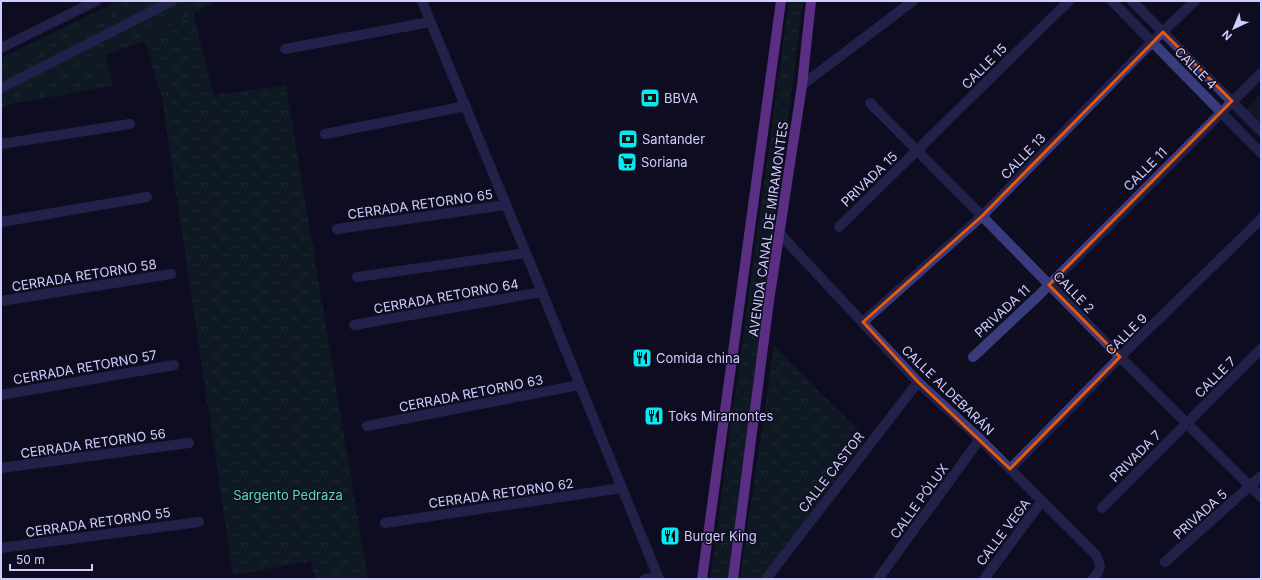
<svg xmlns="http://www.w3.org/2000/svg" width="1262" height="580" font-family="Inter,sans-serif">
<defs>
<pattern id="grass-tufts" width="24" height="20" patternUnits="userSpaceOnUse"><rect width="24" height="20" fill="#102927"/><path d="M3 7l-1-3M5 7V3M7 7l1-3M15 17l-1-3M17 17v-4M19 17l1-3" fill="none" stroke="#324747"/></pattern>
<pattern id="park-crowns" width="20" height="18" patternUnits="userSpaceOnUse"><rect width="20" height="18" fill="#102927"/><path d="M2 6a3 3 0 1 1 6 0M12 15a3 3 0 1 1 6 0" fill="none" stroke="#324747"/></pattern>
</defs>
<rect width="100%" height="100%" fill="#0f0d20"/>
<path fill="url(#grass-tufts)" d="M119,1H216L145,41L105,55L113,86L10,104L1,108V58Z"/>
<g fill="url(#park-crowns)">
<path d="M789,1H803L730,579H710Z"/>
<path d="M193,13L214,95L286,85L368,579H315L311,561L233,575L162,99L145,41Z"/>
<path d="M774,346L866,438L761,579H740Z"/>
</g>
<path fill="#102927" d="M1261,94V125L1245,110Z"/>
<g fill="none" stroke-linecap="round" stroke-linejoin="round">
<g stroke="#393b7d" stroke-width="10">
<path d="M422,1L542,292L659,579"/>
<path d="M1112,1L1261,153"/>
<path d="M1132,1L1261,131"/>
<path d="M1,48L96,1"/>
<path d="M285,49L430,22"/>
<path d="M802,85L913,1"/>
<path d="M1,88L172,1"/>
<path d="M870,103L982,216L1120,357L1261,497"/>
<path d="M325,134L466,106"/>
<path d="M1,144L130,124"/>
<path d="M1,222L147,197"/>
<path d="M839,227L1069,1"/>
<path d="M337,229L505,205"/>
<path d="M780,234L918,382L980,439L1096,555C1102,567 1101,569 1093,579"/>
<path d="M357,277L526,253"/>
<path d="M1,301L171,274"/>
<path d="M863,322L982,216L1152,42L1195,1"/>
<path d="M354,325L542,292"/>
<path d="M973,357L1037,297L1261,73"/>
<path d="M1,395L174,365"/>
<path d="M367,426L579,385"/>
<path d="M1,468L189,443"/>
<path d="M1010,469L1120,357L1261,219"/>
<path d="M1102,508L1261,349"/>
<path d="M385,523L622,488"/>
<path d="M1,548L199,522"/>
<path d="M1165,562L1261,476"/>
<path d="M645,579L658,577"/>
<path d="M766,579L918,382"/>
<path d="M878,579L980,439"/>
<path d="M984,579L1042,501"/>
</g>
<g stroke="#b357fa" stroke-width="10">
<path d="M702,579L781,1"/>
<path d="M733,579L769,301L802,85L811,1"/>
</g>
</g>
<path d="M0 0H1262V580H0ZM1163,32L1232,101L1049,285L1120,357L1010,469L918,382L863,322L982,216Z" fill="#0f0d20" fill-opacity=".55" fill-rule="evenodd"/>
<path fill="none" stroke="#e8590c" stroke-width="3" stroke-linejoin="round" d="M1163,32L1232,101L1049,285L1120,357L1010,469L918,382L863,322L982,216Z"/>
<defs>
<g id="bank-square" transform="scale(1)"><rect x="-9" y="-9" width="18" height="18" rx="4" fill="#07e8f0" stroke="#0f0d20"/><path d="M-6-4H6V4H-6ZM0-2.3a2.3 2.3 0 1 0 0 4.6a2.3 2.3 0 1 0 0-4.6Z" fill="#111"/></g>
<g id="supermarket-square" transform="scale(1)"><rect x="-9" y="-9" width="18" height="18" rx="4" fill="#07e8f0" stroke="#0f0d20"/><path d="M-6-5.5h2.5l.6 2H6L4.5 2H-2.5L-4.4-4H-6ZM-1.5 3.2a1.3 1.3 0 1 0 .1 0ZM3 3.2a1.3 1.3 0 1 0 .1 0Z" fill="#111"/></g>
<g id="restaurant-square" transform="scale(1)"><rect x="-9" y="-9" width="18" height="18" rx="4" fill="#07e8f0" stroke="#0f0d20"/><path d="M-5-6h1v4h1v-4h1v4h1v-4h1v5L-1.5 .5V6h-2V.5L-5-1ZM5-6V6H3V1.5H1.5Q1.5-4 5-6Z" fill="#111"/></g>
</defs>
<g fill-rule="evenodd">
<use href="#bank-square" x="650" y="98"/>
<use href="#bank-square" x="628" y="139"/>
<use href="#supermarket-square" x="627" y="162"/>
<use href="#restaurant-square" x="642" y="358"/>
<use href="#restaurant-square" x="654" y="416"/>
<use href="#restaurant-square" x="670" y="536"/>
</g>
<g text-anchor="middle" stroke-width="3" stroke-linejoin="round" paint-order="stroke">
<g font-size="13" fill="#d0cdfe" stroke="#0f0d20">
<text transform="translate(984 66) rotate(-45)" y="5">CALLE 15</text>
<text transform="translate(1196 68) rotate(45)" y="5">CALLE 4</text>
<text transform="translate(1023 156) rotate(-46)" y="5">CALLE 13</text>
<text transform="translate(1145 169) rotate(-45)" y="5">CALLE 11</text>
<text transform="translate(869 179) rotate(-44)" y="5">PRIVADA 15</text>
<text transform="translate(420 204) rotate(-8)" y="5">CERRADA RETORNO 65</text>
<text transform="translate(768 229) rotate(-82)" y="5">AVENIDA CANAL DE MIRAMONTES</text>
<text transform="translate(84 275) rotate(-9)" y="5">CERRADA RETORNO 58</text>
<text transform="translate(1074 292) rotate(46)" y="5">CALLE 2</text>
<text transform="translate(446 296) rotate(-10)" y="5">CERRADA RETORNO 64</text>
<text transform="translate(1002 311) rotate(-43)" y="5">PRIVADA 11</text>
<text transform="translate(1126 334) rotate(-45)" y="5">CALLE 9</text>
<text transform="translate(85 367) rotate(-10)" y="5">CERRADA RETORNO 57</text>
<text transform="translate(1215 377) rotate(-45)" y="5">CALLE 7</text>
<text transform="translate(948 390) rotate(44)" y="5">CALLE ALDEBARÁN</text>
<text transform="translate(471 393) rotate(-11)" y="5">CERRADA RETORNO 63</text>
<text transform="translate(93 443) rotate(-8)" y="5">CERRADA RETORNO 56</text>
<text transform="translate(1135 456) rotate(-45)" y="5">PRIVADA 7</text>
<text transform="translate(831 472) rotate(-52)" y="5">CALLE CASTOR</text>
<text transform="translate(501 493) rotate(-8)" y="5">CERRADA RETORNO 62</text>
<text transform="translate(919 501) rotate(-54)" y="5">CALLE PÓLUX</text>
<text transform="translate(1200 514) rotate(-42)" y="5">PRIVADA 5</text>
<text transform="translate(98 522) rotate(-8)" y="5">CERRADA RETORNO 55</text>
<text transform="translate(1003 532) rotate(-53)" y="5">CALLE VEGA</text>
</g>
<g font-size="13" fill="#d0cdfe" stroke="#0f0d20" text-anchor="start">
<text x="664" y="103">BBVA</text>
<text x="642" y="144">Santander</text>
<text x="641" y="167">Soriana</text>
<text x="656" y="363">Comida china</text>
<text x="668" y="421">Toks Miramontes</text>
<text x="684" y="541">Burger King</text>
</g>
<g font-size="13" fill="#5cdbb3" stroke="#0f0d20">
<text x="288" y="500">Sargento Pedraza</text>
</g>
</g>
<rect width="1262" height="580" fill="none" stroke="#d0cdfe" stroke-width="4"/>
<g transform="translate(1234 28) rotate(224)" stroke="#0f0d20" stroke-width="3" paint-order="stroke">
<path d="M0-3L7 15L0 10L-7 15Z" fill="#d0cdfe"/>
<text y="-6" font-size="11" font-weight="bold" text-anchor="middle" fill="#d0cdfe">N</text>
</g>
<path d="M10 564v6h82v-6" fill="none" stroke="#d0cdfe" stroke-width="2"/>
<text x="16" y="564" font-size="12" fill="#d0cdfe" stroke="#0f0d20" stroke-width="3" paint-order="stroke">50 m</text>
</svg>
